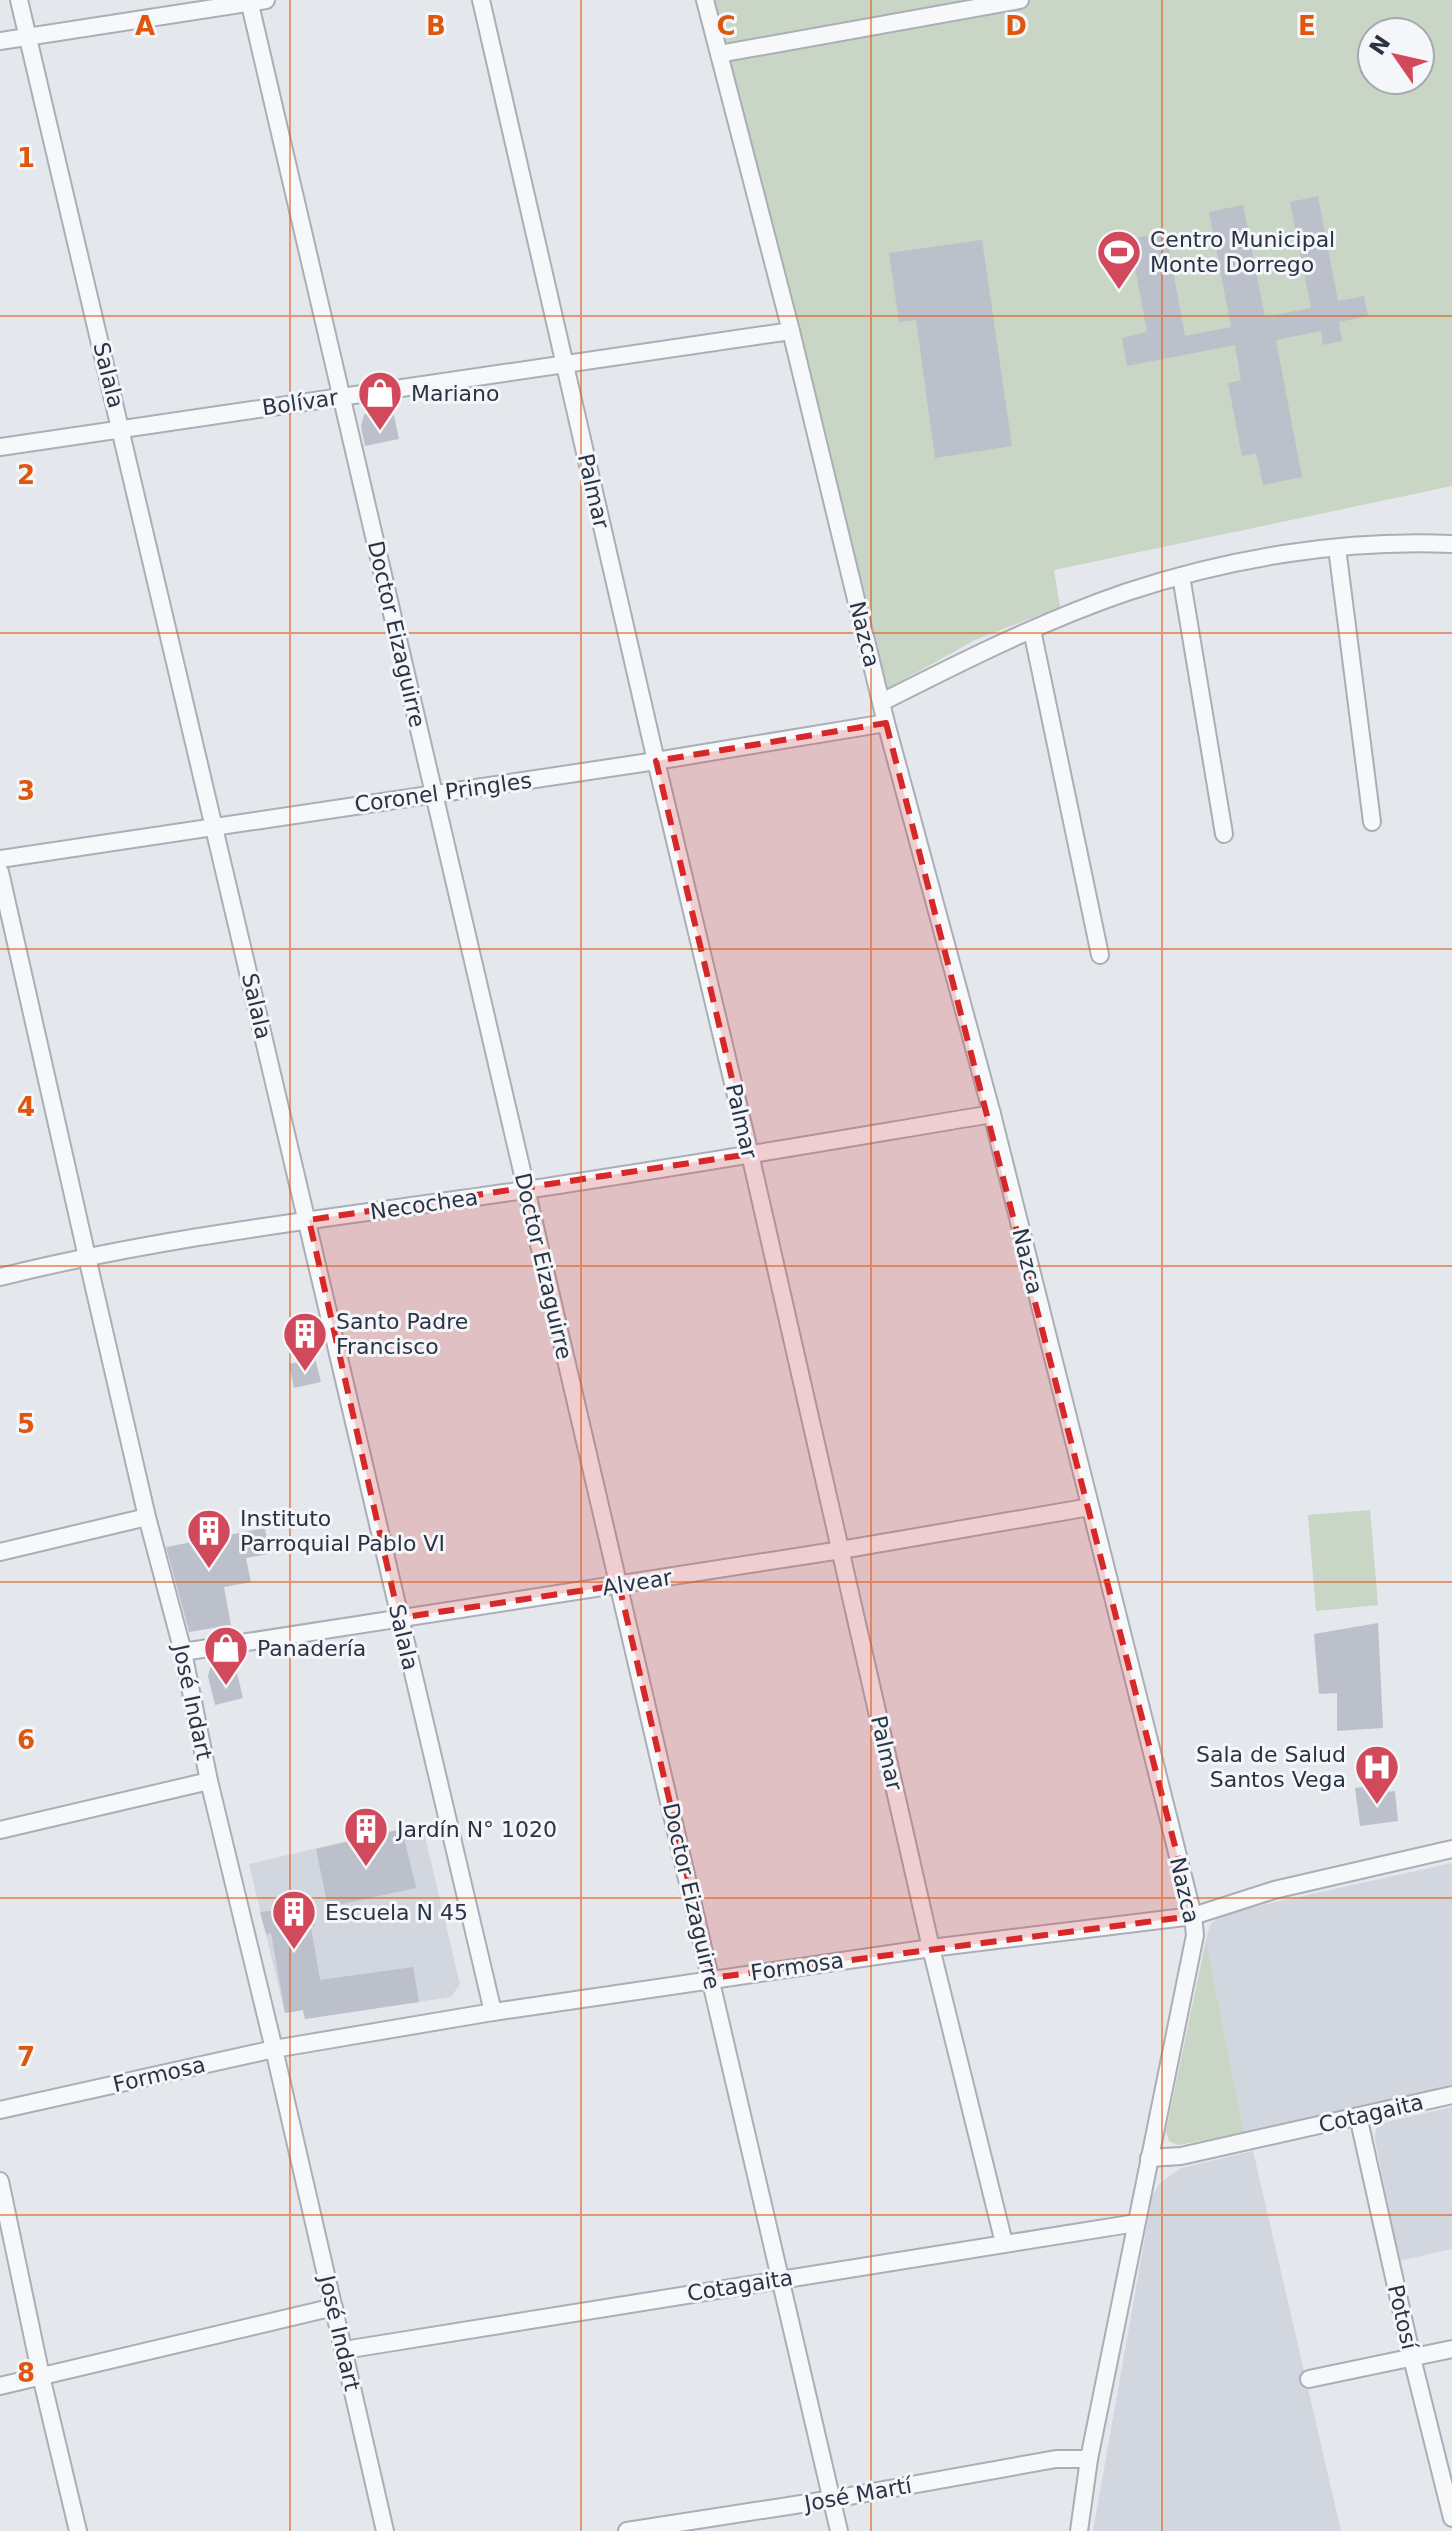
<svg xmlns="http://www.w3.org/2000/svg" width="1452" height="2531" font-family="'DejaVu Sans',sans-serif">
<rect width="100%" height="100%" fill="#e4e7ec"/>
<g fill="#d2d6de">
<path d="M422,1824L460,1984L451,1997L305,2019L303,2010L285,2013L249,1864Z"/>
<path d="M1452,1863V2086L1244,2133L1206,1940L1210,1925L1222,1914Z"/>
<path d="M1452,2107V2249L1399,2261L1375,2139L1376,2128L1386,2122Z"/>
<path d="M1253,2151L1341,2531H1093L1152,2197L1159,2184L1181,2168Z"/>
</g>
<g fill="#c9d6c5" fill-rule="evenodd">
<path d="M713,0H1452V486L1054,570L1060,607L975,640L887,689ZM1372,32H1420V80H1372Z"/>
<path d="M1370,1510L1378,1605L1316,1611L1308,1515Z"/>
<path d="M1206,1940L1244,2133L1178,2145L1169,2141L1166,2131Z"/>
</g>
<g fill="#bbc0ca">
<path d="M1318,196L1338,301L1364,296L1368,316L1339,322L1342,341L1323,345L1321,331L1276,340L1302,477L1263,485L1256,453L1242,456L1228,383L1241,380L1235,345L1127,366L1122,338L1147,332L1130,239L1166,232L1185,336L1231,327L1209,212L1243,205L1265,317L1311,308L1290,202Z"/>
<path d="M982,240L1012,446L935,458L916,320L899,322L889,253Z"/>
<path d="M392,406L399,439L365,446L361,426L364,415L369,411Z"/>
<path d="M315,1358L321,1382L294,1388L289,1364Z"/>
<path d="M265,1528L269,1554L246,1558L251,1582L224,1587L231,1625L189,1632L166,1547Z"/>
<path d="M1378,1623L1383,1728L1337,1731V1693L1319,1694L1314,1634Z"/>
<path d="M234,1660L243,1698L215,1705L208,1676L211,1665Z"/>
<path d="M1386,1784L1387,1792L1395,1791L1398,1821L1360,1826L1355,1788Z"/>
<path d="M402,1829L416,1888L328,1907L316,1849Z"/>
<path d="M311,1898L315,1926L311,1927L320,1980L413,1967L419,2002L305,2019L303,2010L285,2013L271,1933L266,1934L260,1912L280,1910V1900Z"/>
</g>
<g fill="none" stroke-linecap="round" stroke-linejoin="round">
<g stroke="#a9aeb7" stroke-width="20">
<g id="minor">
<path d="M19,0L493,2012"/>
<path d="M249,0L839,2531"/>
<path d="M481,0L656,761L750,1154L931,1948L1004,2243"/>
<path d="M705,0L791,331L886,723L992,1114L1193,1916L1195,1935L1089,2459L1079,2531"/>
<path d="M0,41L266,0"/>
<path d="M719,54L1020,0"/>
<path d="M0,447L791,331"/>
<path d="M1337,548L1372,822"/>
<path d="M1181,576L1224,834"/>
<path d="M1032,630L1100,955"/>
<path d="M882,702C961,662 1042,621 1127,592C1229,558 1344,539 1452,544"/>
<path d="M0,859L656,761L886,723"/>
<path d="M0,872L87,1257L147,1517L183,1652L209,1781L274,2049L385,2531"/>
<path d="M0,1277C173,1234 350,1216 525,1190C681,1167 836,1140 992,1114"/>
<path d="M0,1552L147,1517"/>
<path d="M183,1652L841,1550L1090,1507"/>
<path d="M0,1830L209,1781"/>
<path d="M0,2110L274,2049L493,2012L931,1948L1193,1916L1274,1890L1452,1849"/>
<path d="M1358,2116L1412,2358L1452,2518"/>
<path d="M1149,2158L1181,2156L1452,2095"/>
<path d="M0,2181L41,2376L78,2531"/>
<path d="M344,2350L1136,2223"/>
<path d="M1309,2379L1452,2349"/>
<path d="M0,2386L334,2307"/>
<path d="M627,2531L833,2499L1056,2459H1089"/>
</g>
</g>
<use href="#minor" stroke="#f7f8fa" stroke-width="16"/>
</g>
<path fill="#d62828" fill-opacity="0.2" stroke="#d62828" stroke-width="6" stroke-dasharray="16 10" stroke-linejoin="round" d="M886,723L1193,1916L711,1978L619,1585L399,1618L309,1220L750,1154L656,761Z"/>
<path fill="none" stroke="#df570f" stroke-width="2" stroke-opacity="0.55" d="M290,0V2531M581,0V2531M871,0V2531M1162,0V2531M0,316H1452M0,633H1452M0,949H1452M0,1266H1452M0,1582H1452M0,1898H1452M0,2215H1452"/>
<defs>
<g id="stadium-pin" transform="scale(2.3)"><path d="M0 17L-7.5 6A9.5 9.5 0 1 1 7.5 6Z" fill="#d1495b" stroke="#f4f6f9"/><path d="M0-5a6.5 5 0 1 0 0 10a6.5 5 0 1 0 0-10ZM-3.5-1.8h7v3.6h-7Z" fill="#fff"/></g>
<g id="shop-pin" transform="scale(2.3)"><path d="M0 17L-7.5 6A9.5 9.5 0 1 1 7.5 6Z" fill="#d1495b" stroke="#f4f6f9"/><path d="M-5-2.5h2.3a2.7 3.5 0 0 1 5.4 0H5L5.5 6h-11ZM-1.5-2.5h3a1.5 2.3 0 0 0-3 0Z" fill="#fff"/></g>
<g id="building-pin" transform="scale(2.3)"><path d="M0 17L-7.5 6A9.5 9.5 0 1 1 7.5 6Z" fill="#d1495b" stroke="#f4f6f9"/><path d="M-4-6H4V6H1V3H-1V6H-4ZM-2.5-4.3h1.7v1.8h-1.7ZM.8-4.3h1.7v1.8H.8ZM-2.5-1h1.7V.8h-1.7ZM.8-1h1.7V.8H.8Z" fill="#fff"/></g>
<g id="hospital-pin" transform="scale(2.3)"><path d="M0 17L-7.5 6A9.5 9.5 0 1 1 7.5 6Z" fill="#d1495b" stroke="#f4f6f9"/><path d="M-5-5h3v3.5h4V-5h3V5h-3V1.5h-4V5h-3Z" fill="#fff"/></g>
</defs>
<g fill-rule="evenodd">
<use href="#stadium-pin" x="1119" y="252"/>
<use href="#shop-pin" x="380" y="393"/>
<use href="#building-pin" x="305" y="1334"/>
<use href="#building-pin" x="209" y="1531"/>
<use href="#shop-pin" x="226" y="1648"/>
<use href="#hospital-pin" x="1377" y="1767"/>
<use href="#building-pin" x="366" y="1829"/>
<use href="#building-pin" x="294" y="1912"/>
</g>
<g text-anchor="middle" stroke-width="6" stroke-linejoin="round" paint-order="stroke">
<g font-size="22" fill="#2b3445" stroke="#f4f6f9" text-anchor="start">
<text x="1150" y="247">Centro Municipal<tspan x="1150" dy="25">Monte Dorrego</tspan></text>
<text x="411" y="401">Mariano</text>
<text x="336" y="1329">Santo Padre<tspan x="336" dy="25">Francisco</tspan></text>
<text x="240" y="1526">Instituto<tspan x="240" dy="25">Parroquial Pablo VI</tspan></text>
<text x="257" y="1656">Panadería</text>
<text x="1346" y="1762" text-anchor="end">Sala de Salud<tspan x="1346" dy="25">Santos Vega</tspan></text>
<text x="397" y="1837">Jardín N° 1020</text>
<text x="325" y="1920">Escuela N 45</text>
</g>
<g font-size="22" fill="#2b3445" stroke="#f4f6f9">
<text transform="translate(109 375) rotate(76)" y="8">Salala</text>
<text transform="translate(300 402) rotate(-8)" y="8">Bolívar</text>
<text transform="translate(594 491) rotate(77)" y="8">Palmar</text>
<text transform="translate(397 634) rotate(77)" y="8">Doctor Eizaguirre</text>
<text transform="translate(865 634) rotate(76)" y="8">Nazca</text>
<text transform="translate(443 792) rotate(-8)" y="8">Coronel Pringles</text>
<text transform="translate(257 1006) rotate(77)" y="8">Salala</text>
<text transform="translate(742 1121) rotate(77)" y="8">Palmar</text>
<text transform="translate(424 1204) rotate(-8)" y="8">Necochea</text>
<text transform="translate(1028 1261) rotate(76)" y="8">Nazca</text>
<text transform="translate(544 1266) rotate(77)" y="8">Doctor Eizaguirre</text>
<text transform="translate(637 1582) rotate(-9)" y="8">Alvear</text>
<text transform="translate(404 1637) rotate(77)" y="8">Salala</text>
<text transform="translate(193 1702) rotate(78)" y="8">José Indart</text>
<text transform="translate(887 1753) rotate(77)" y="8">Palmar</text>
<text transform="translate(1185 1890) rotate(77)" y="8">Nazca</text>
<text transform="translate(692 1896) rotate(77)" y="8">Doctor Eizaguirre</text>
<text transform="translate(797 1966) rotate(-8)" y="8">Formosa</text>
<text transform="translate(159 2074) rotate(-13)" y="8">Formosa</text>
<text transform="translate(1371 2113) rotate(-13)" y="8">Cotagaita</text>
<text transform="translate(740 2285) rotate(-9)" y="8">Cotagaita</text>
<text transform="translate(1403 2317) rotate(77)" y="8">Potosí</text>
<text transform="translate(340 2333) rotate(77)" y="8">José Indart</text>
<text transform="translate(858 2494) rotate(-10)" y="8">José Martí</text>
</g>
</g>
<g font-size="26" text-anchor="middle" font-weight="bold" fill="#df570f" stroke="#f4f6f9" stroke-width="6" stroke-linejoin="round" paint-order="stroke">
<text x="145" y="35">A</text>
<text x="436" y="35">B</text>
<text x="726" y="35">C</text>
<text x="1016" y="35">D</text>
<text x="1307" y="35">E</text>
<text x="26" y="167">1</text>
<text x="26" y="484">2</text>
<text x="26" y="800">3</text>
<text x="26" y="1116">4</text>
<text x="26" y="1433">5</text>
<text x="26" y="1749">6</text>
<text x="26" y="2066">7</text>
<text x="26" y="2382">8</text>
</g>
<g transform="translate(1396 56) rotate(304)"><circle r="38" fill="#f4f6f9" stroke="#a4a8b1" stroke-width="2"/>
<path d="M0-6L14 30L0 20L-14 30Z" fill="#d1495b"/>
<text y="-12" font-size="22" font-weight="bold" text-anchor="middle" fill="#2b3445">N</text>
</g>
</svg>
